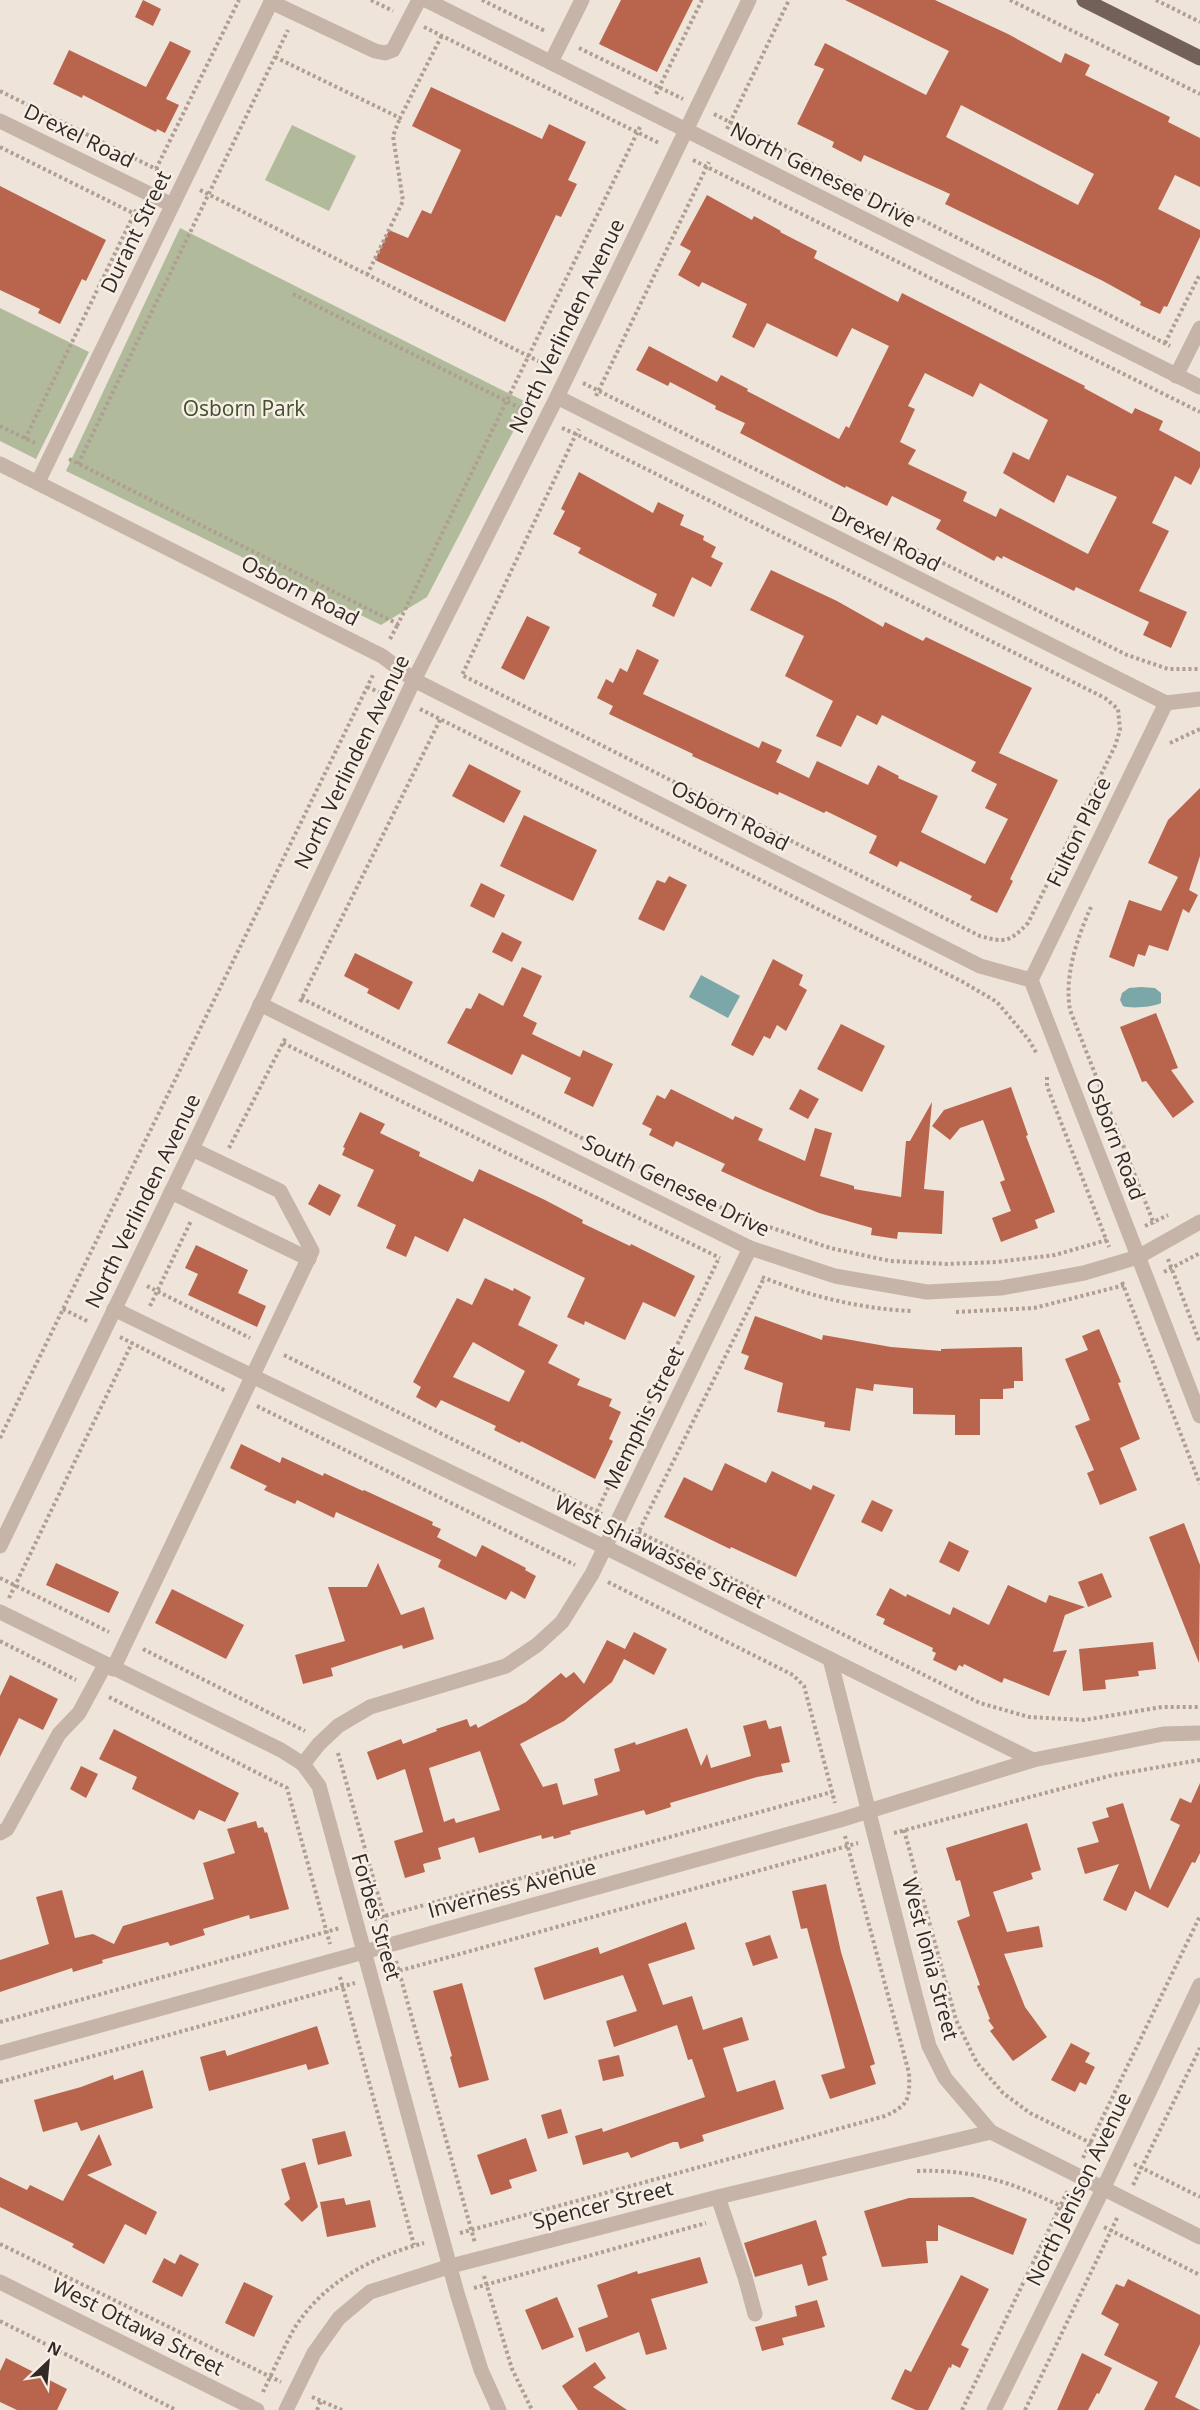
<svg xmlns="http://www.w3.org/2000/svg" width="1200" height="2410" font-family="'Open Sans',sans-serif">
<rect width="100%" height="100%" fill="#eee4da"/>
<g fill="#b1bb9b">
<path d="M292,125L356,156L329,211L265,180Z"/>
<path d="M180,228L528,403L427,597L381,625L66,471Z"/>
<path d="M0,308L89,352L36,459L0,441Z"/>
</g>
<g fill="#7ca7a8">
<path d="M701,975L740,996L728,1018L689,997Z"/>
<path d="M1141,987L1155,988L1161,993V1003C1154,1007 1130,1009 1123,1006L1120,1000L1122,993L1129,988Z"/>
</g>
<g fill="#b9654d" fill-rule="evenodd">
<path d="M143,0L161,9L153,26L135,17Z"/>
<path d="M621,0H693L657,72L599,44Z"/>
<path d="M845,0H935L1008,34L1061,63L1065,53L1090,65L1085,75L1170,117L1168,122L1200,138V187L1175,175L1158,209L1200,230V237L1167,307L1164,306L1160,314L1140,305L1141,302L1103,281L945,204L950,194L864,155L861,162L832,147L834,142L797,124L824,69L814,65L825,43L926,95L949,51ZM961,105L1094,174L1078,205L946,137Z"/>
<path d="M170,41L191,51L166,99L179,105L165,133L157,129L156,132L83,95L82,98L53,84L69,50L146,87Z"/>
<path d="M431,87L542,139L549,124L586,142L568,180L577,184L561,217L556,215L505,322L375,260L389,230L408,238L422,210L431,214L461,150L412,126Z"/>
<path d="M0,186L106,240L86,281L82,279L60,324L38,313L40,309L0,290Z"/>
<path d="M707,195L752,220L754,216L781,231L780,232L817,251L814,258L898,302L902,293L1085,386L1084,388L1132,414L1135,408L1163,421L1159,430L1200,452V467L1191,485L1175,476L1152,523L1169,531L1139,591L1187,612L1171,648L1143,635L1149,622L1076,587L1074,591L1003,556L1002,559L997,556L994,561L936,529L941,520L892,496L887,506L846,486L845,488L740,433L745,423L715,409L716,406L670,382L668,386L636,370L649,346L717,382L721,375L748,389L747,391L839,439L846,426L849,428L889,346L852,328L837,357L767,323L754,348L732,337L747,304L702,282L699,287L678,275L691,251L680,245ZM925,373L973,397L980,383L1048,420L1029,460L1013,452L1003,473L1054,503L1067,475L1117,497L1088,554L1000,508L996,517L963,501L967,492L908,464L916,450L900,442L915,409L908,406Z"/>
<path d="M579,472L653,513L658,502L684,515L680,525L704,536L703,540L716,547L711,557L723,563L711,587L692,577L674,617L652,606L657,594L578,553L581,548L553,534L565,511L561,509Z"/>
<path d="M771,570L837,601L883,627L885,622L923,641L926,637L1032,688L999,753L1058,780L1010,879L1013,881L997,913L970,900L972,896L900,861L897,867L869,853L877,836L826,811L824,813L779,792L778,795L692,756L693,754L609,714L613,706L597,698L606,679L613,683L620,668L627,672L637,649L659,660L643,694L759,748L762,741L782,750L776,762L809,778L817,761L868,785L878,765L899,776L898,778L938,796L921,832L985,864L1008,819L985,808L997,784L971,771L976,762L882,715L877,725L857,715L841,747L816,736L833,701L785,676L804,636L750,610Z"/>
<path d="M527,616L550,627L524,680L501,668Z"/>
<path d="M469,764L521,791L504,823L452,796Z"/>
<path d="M1200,788V856L1189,890L1198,895L1189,913L1183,909L1168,951L1149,945L1145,956L1138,954L1134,967L1109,957L1129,900L1161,911L1178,877L1148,863L1168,820Z"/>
<path d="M524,815L597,850L573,901L500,866Z"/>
<path d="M669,876L687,885L664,931L638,919L657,880L665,883Z"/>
<path d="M481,883L505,895L494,918L470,906Z"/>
<path d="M502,932L522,942L512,962L492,952Z"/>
<path d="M355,953L413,982L399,1010L367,993L369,989L344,976Z"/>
<path d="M773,959L803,975L799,985L807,990L786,1031L777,1025L770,1039L764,1036L753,1056L731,1045Z"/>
<path d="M522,967L542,976L523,1016L537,1023L532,1034L580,1057L583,1050L613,1064L593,1107L564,1093L571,1078L522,1054L512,1075L447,1043L466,1008L471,1009L479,993L503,1006Z"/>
<path d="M1156,1013L1178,1068L1171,1070L1194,1102L1173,1118L1146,1081L1142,1082L1120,1027Z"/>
<path d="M841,1024L885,1046L862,1092L817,1069Z"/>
<path d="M1011,1087L1028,1135L1026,1136L1055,1212L1035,1220L1038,1228L1001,1242L992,1218L1011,1211L1000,1182L1005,1180L983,1120L960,1128L950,1140L932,1126L944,1110Z"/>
<path d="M671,1089L733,1120L735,1116L763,1129L758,1140L805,1161L815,1128L832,1133L820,1176L854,1186V1189L901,1197L906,1141H910L932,1102L924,1189L944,1191L942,1234L898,1232L897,1239L871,1235L872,1228L819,1213L758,1188L721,1171L725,1164L676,1141L673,1147L649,1135L652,1129L642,1124L657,1095L665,1099Z"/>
<path d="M800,1089L819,1099L808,1119L789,1109Z"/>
<path d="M360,1112L385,1124L380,1133L420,1152L419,1156L473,1182L479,1169L545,1200L583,1220L582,1223L630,1246L631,1244L695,1276L675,1317L643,1302L625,1340L585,1321L584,1325L567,1317L585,1278L464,1218L448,1252L415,1236L406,1257L386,1248L396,1225L357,1206L374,1170L342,1155L345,1148L343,1147Z"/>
<path d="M319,1184L341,1195L330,1216L308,1204Z"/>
<path d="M196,1245L248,1270L238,1293L266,1306L257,1327L188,1295L198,1274L185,1268Z"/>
<path d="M485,1278L513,1291L514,1288L531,1297L518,1325L558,1345L548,1363L580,1379L577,1385L612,1399L609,1406L621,1412L609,1439L613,1441L595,1479L521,1441L520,1443L494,1430L496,1426L441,1400L436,1408L416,1397L421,1387L413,1382L457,1298L472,1305ZM473,1342L525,1371L509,1402L453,1377Z"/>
<path d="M755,1316L822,1340L823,1335L891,1347L941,1351V1349L1022,1347L1023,1381H1014V1388L1003,1389V1399H980V1435H955V1415L913,1414V1388L874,1384L873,1391L856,1388L850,1431L824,1427L825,1422L777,1412L783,1383L744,1369L749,1356L741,1353Z"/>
<path d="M1099,1329L1121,1382L1118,1383L1140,1439L1120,1448L1137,1490L1100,1505L1087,1473L1094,1470L1075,1426L1090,1420L1065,1359L1088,1350L1082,1336Z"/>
<path d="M241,1444L280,1463L282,1457L323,1476L324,1473L363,1491L364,1490L433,1522L432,1525L441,1529L437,1537L476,1557L482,1545L526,1568L525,1570L536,1576L525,1599L511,1591L506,1600L438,1567L441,1560L336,1512L334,1518L297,1500L295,1504L264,1490L267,1486L230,1468Z"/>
<path d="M725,1463L766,1483L772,1471L811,1490L813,1485L835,1495L796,1577L731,1547L730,1549L664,1517L684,1477L712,1491Z"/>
<path d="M872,1500L893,1510L882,1532L861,1522Z"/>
<path d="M1184,1523L1200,1565L1199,1663L1149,1537Z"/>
<path d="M949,1541L969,1551L959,1572L939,1562Z"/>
<path d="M56,1563L119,1592L109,1613L46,1585Z"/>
<path d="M378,1563L401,1615L424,1607L434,1639L403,1649L402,1645L331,1668L333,1676L303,1684L295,1655L345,1641L328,1587H367Z"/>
<path d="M1102,1573L1112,1597L1088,1607L1078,1582Z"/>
<path d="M1008,1585L1046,1603L1049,1595L1085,1607L1065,1615L1053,1652L1067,1650L1049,1696L1004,1678L1002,1683L964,1664L963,1667L959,1665L956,1671L933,1660L936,1653L932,1651L933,1648L883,1624L885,1619L876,1615L890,1588L906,1597L907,1594L950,1615L953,1607L989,1625Z"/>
<path d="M172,1589L244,1625L226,1659L155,1623Z"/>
<path d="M634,1632L667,1649L654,1675L624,1659L612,1682L564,1721L520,1744L543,1787L557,1783L563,1805L598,1795L594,1779L620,1771L614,1749L635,1742L636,1745L687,1728L701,1766L707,1754L711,1768L751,1756L743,1726L766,1720L769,1729L781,1726L790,1762L781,1764L783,1772L757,1777L670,1803L671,1807L646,1815L644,1810L570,1831L571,1834L554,1839L553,1836L542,1839L541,1835L479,1853L474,1837L438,1848L441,1859L423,1864L425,1872L405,1878L394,1841L423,1832L405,1769L377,1780L367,1752L401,1739L403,1744L437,1731L436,1729L467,1719L470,1727L476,1724L478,1728L526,1702L561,1673L566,1678L574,1672L584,1684L607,1640L625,1649ZM480,1751L500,1810L456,1823L454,1818L444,1822L429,1768Z"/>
<path d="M1153,1642L1156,1669L1138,1671L1139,1676L1105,1680L1106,1689L1083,1691L1079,1649Z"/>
<path d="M10,1675L58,1699L43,1730L19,1718L0,1757V1696Z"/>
<path d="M114,1729L239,1793L225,1822L199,1810L194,1820L132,1789L137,1777L99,1759Z"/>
<path d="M81,1766L98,1774L86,1798L70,1789Z"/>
<path d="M1200,1783V1853L1195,1863L1192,1862L1168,1908L1135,1891L1126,1911L1103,1900L1119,1864L1085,1874L1077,1848L1099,1842L1092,1822L1109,1817L1106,1808L1123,1803L1150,1890L1180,1825L1170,1820L1180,1798L1191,1803Z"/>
<path d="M256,1821L258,1828L263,1827L265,1833L267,1832L289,1909L250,1919L249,1915L203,1929L205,1935L170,1946L168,1942L102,1960L103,1963L73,1972L72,1968L0,1992V1960L49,1944L36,1897L62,1890L75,1938L93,1934L114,1944L123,1926L214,1899L203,1863L235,1853L227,1829Z"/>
<path d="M1027,1823L1041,1870L1031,1873L1033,1879L993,1892L1007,1932L1039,1926L1043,1947L1004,1954L1025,2007L1047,2037L1013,2061L990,2031L994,2028L988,2020L990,2019L977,1986L980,1985L957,1921L970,1916L960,1880L956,1881L946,1848Z"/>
<path d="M826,1884L841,1952L875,2064L870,2066L876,2084L830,2099L821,2075L845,2068L807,1928L801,1929L792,1891Z"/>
<path d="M686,1922L695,1949L648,1964L663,2005L692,1996L703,2030L742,2017L749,2040L723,2048L737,2092L775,2080L784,2109L702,2135L704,2141L680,2149L678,2142H673L631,2158L628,2152L583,2165L575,2136L602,2128L603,2132L705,2097L692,2059L688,2060L677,2025L614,2047L606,2021L637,2011L623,1975L544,2000L534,1968L598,1947L600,1954Z"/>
<path d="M770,1935L778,1958L753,1966L745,1943Z"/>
<path d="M462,1983L489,2080L459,2088L450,2057L452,2056L433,1991Z"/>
<path d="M317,2026L329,2064L308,2070L306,2064L209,2091L200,2057L225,2050L227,2056Z"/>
<path d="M1071,2043L1090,2053L1085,2062L1095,2067L1086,2085L1080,2082L1075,2092L1051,2080Z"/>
<path d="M619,2055L624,2076L603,2081L598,2060Z"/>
<path d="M143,2070L153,2108L81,2131L77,2122L43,2132L34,2100L81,2087L113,2075L114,2080Z"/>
<path d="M561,2109L568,2133L548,2139L541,2115Z"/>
<path d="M345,2131L352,2156L318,2165L312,2139Z"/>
<path d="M99,2134L112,2165L87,2175L157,2212L146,2235L125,2224L104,2264L72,2247L74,2244L0,2207V2177L27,2190L30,2185L63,2201Z"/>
<path d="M526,2138L537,2171L509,2180L512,2188L491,2195L477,2155Z"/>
<path d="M305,2162L318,2207L302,2222L284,2204L290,2199L281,2169Z"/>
<path d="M973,2197L1027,2219L1013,2255L938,2225V2241H926L928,2263L882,2267L864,2211L909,2198Z"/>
<path d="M344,2198L346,2205L370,2200L376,2227L327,2237L320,2202Z"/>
<path d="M816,2220L827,2255L822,2257L828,2280L808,2286L802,2264L755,2277L744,2243Z"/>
<path d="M180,2254L199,2264L182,2297L152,2282L164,2258L175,2264Z"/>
<path d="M700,2257L708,2283L651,2299L667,2349L646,2355L639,2332L586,2352L578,2328L608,2317L597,2285L637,2271L638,2274Z"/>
<path d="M961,2275L989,2289L961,2345L969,2349L960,2368L952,2364L951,2368L949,2367L928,2410H916L891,2399L905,2369L911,2372Z"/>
<path d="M1128,2279L1200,2315V2344L1175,2397L1200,2410H1144L1158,2382L1104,2355L1119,2324L1101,2314L1116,2284L1124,2287Z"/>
<path d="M244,2282L273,2296L254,2337L225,2323Z"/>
<path d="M557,2297L574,2337L542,2350L525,2310Z"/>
<path d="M817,2300L825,2327L782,2338L784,2345L762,2351L755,2327L797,2316L795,2306Z"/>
<path d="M1082,2353L1112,2368L1099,2394L1097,2393L1088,2410H1057Z"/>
<path d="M6,2358L67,2389L57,2410H17L0,2402V2371Z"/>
<path d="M595,2362L606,2378L593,2387L627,2410H578L562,2386Z"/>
</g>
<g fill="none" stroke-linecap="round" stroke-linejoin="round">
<g stroke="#b09e92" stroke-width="4" stroke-dasharray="3 3" stroke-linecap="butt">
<path d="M371,0L393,11"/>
<path d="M482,0L545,31"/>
<path d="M1010,0L1200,94"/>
<path d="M1156,0L1200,22"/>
<path d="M424,27L659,143"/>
<path d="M579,48L683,99"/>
<path d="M275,57L400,118L442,35"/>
<path d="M0,91L166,174"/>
<path d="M656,94L702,0"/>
<path d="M714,114L1170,346"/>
<path d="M727,129L789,0"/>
<path d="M0,147L145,219"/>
<path d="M693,160L1200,412"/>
<path d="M156,169L239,0"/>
<path d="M200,190L552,368"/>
<path d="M367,275L403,201L393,136L400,118"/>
<path d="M293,294L528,412"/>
<path d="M1165,343L1200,274"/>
<path d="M583,383L1127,655L1168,669H1200"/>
<path d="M596,396L709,162"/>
<path d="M0,426L35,443"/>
<path d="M562,428L576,434L1105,698L1118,709L1120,730L1115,746L1028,923C1010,942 1005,943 980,936L462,675L576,434L579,429"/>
<path d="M25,439L137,208"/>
<path d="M69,459L398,624L640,127"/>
<path d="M78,464L288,30"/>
<path d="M390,639L398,624"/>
<path d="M367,687L386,695"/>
<path d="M420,709L963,982L997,1002L1029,1040L1037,1054"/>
<path d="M1170,743L1200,729"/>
<path d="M1091,907C1077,938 1064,976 1070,1010L1154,1224"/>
<path d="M301,998L738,1216L830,1248L890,1261L947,1264L997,1262L1055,1255L1107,1240"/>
<path d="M300,1002L441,718"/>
<path d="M283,1043L720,1258"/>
<path d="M1047,1077V1086L1109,1247"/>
<path d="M229,1148L286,1037"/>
<path d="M1145,1226L1168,1215"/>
<path d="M1168,1259L1200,1343"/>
<path d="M1164,1272L1200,1253"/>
<path d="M762,1277C809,1296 861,1309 912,1311"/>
<path d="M1122,1282L1200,1484"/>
<path d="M147,1286L250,1338"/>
<path d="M150,1306L191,1221"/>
<path d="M63,1309L89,1322"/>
<path d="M956,1312L1034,1308L1125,1285"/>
<path d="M120,1337L226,1391"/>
<path d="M284,1355L602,1514"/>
<path d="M257,1406L575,1565"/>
<path d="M0,1438L374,673"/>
<path d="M593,1523L597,1511L719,1258"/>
<path d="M633,1529L980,1703L1029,1717L1084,1720L1162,1707H1200"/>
<path d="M634,1541L764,1278"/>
<path d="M0,1578L109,1632"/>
<path d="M608,1582L793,1675L804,1686L835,1803"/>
<path d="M9,1598L132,1343"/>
<path d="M0,1641L76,1680"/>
<path d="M143,1649L305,1731"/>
<path d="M109,1697L287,1788L330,1944"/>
<path d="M338,1753L387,1927"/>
<path d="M904,1830L956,2020L977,2063L1003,2093L1030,2113L1103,2149"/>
<path d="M894,1833L1113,1775L1200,1760"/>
<path d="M374,1919L832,1792"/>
<path d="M396,1961L475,2243"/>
<path d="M388,1974L858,1843"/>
<path d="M340,1977L414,2245"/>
<path d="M0,2022L340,1928"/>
<path d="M0,2082L355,1983"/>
<path d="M1083,2158L1200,1916"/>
<path d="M1134,2164L1200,2197"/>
<path d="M917,2171C980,2169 1018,2185 1073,2212"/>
<path d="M1133,2185L1200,2048"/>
<path d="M1104,2227L1200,2275"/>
<path d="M460,2233L885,2116C909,2105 910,2099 909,2073L845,1836"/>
<path d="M0,2244L281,2382"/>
<path d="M484,2276L512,2369L532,2410"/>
<path d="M474,2288L706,2223"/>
<path d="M0,2321L176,2410"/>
<path d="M263,2392C273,2371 283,2349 294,2329C322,2283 373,2256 424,2243"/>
<path d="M312,2397L342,2410"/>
<path d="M317,2410L321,2401"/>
<path d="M962,2410L1068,2190"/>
<path d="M1025,2410L1118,2216"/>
</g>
<g stroke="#c5b4a7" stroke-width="15">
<path d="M426,0L1200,387"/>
<path d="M271,2L375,51L385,53L393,50L419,0"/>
<path d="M551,62L582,0"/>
<path d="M0,121L172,205"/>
<path d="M1176,376L1200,328"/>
<path d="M557,397L1166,703L1200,699"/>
<path d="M0,464L382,656L414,680L980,966L1031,980L1200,1416"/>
<path d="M38,482L272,0"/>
<path d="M1031,980L1166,703"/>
<path d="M260,1004L750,1248L835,1276L927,1292L1001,1288L1084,1273L1138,1257L1200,1222"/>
<path d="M171,1192L309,1259"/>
<path d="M114,1309L623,1556L1033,1760L1163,1734L1200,1733"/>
<path d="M0,1546L192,1149L414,680L557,397L749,0"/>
<path d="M0,1612L281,1750L303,1764L319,1786L457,2293L481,2370L499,2410"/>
<path d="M830,1659L916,1998L929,2046L945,2078L991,2132L1200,2237"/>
<path d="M113,1669L312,1251L280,1191L192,1149"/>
<path d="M303,1764L319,1744L338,1726L370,1707L506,1666L537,1645L562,1622L592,1574L750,1248"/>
<path d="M0,1833L7,1829L59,1734L79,1713L105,1665"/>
<path d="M0,2053L840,1820L1033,1760"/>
<path d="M718,2197L745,2277L755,2314"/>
<path d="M0,2282L257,2410"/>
<path d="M286,2410L314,2353L339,2318L370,2292L451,2266L718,2197L991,2132"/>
<path d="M994,2410L1103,2189L1200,1985"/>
</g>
<path stroke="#736159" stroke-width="15" d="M1084,0L1200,58"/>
</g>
<g text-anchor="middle" stroke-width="5" stroke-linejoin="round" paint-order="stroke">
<g font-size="21" fill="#322a27" stroke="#f7eee5">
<text transform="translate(79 136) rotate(26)" y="7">Drexel Road</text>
<text transform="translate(823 175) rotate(27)" y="7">North Genesee Drive</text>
<text transform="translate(136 232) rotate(-64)" y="7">Durant Street</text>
<text transform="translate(567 326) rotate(-64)" y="7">North Verlinden Avenue</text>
<text transform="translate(886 539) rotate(27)" y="7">Drexel Road</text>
<text transform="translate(300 591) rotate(27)" y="7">Osborn Road</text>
<text transform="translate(352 762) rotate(-64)" y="7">North Verlinden Avenue</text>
<text transform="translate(730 816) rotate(27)" y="7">Osborn Road</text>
<text transform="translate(1079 832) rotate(-64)" y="7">Fulton Place</text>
<text transform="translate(1115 1139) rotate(69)" y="7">Osborn Road</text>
<text transform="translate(676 1186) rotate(26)" y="7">South Genesee Drive</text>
<text transform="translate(143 1201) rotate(-64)" y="7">North Verlinden Avenue</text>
<text transform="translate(644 1418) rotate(-64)" y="7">Memphis Street</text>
<text transform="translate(660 1552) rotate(26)" y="7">West Shiawassee Street</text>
<text transform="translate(512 1889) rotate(-15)" y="7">Inverness Avenue</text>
<text transform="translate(376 1917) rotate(74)" y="7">Forbes Street</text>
<text transform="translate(930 1959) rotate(75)" y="7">West Ionia Street</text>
<text transform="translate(1079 2189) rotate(-64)" y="7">North Jenison Avenue</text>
<text transform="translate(603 2205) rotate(-14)" y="7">Spencer Street</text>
<text transform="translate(138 2327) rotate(27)" y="7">West Ottawa Street</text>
</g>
<g font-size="21" fill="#424e2d" stroke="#f7eee5">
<text x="244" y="416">Osborn Park</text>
</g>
</g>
<g transform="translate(48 2362) rotate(26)" stroke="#f7eee5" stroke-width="4.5" paint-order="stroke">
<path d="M0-4.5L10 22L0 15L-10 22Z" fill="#322a27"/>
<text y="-9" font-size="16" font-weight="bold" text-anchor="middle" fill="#322a27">N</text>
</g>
</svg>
